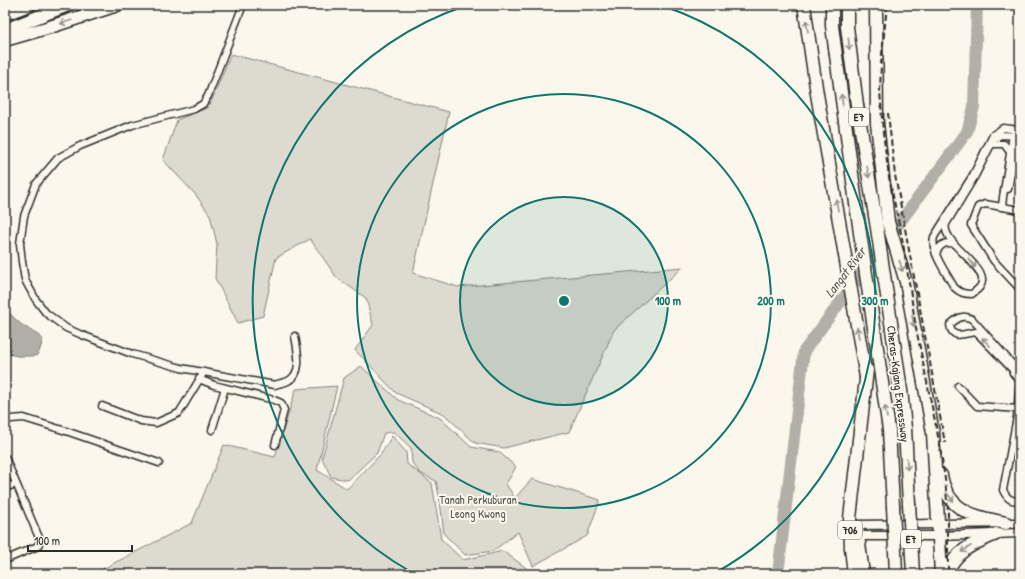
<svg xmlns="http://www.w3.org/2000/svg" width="1025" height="579" font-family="'Patrick Hand',sans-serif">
<rect width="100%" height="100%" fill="#fbf7ec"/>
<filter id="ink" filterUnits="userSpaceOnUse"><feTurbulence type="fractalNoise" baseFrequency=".025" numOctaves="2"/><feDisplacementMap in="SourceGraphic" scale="8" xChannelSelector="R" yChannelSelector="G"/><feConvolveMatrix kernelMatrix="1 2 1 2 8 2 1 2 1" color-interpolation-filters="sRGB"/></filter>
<g filter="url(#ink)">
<g fill="#dddad0" stroke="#84827e">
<path d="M231,54L449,112L413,273L458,287L683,267L614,330L569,432L504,448L475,443L444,414L396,393L355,350L373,325L366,298L337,278L310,239L276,258L263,316L238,323L215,278L217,244L210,215L195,194L163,160L177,120L209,107Z"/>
<path d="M361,366L398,400L440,418L471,447L499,452L516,467L506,484L515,498L532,479L600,500L587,536L533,566L518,532L493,551L465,555L444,534L440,501L436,481L420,473L412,463L411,448L394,432L384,433L377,453L348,480L331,477L322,458L344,378Z"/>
<path d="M337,386L317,470L347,489L381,454L392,436L406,452L407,464L432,483L441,539L463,560L503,551L529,570L522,574H93L192,523L224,445L275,457L296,389Z"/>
</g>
<path fill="#b1afa7" stroke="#7b7a75" d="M5,307C11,315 18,323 27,328C33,333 38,333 43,340L39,352L36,356H17L5,353Z"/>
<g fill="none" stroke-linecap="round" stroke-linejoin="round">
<path stroke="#b1afa7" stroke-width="12" d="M778,574L804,351L967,132L974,107L977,5"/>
<g stroke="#2b2b2b" stroke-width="9">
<g id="minor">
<path d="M243,5L208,96L203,104L194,109L132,125L80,146L58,158L36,184L24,216L20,244L22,262L25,280L36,300L46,313L66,328L82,335L132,354L181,368L275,385C279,383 284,383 288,381C304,373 297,350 295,336"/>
<path d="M1020,130L1003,128L993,135L973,175L934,237C930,252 947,274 954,287C960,293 964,294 972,294C977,290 983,286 982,279C980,262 941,241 946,224L975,176L994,139L1001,135L1020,136"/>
<path d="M990,146L993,144H1004L1010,152"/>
<path d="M1008,189L1018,135"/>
<path d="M1002,207L1003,197L1013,135L1016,133"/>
<path d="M1020,210L985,204L978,207L971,225L994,261L1020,289"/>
<path d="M936,254C939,245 945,241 954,244"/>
<path d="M1020,366L1015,367L1013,373L1017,378H1020"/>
<path d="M1013,370L976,332C965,333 952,341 950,325C957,318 963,314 972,319L1015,367"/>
<path d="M1020,378L1017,417L1003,490C1007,499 1011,501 1020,501"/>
<path d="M199,379L214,385L274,400L281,403L284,410L275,445"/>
<path d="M958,386L977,406L1018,409"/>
<path d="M102,406L141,421L156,423L179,413L204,372"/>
<path d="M5,421L11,419L24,418L66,431L159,463"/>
<path d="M212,430L225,388"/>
<path d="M5,457L40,540L38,546L5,560"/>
<path d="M5,488L16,484"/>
</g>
</g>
<g stroke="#2b2b2b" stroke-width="11">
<g id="tertiary">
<path d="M857,525L1020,523"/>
<path d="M858,536H939L1020,533"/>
</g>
</g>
<g stroke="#2b2b2b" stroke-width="15">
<g id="motorway">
<path d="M804,5L817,94L866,377"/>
<path d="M832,5V26L860,233L889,430L893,506"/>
<path d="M847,5V27L857,105L877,228L901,390L905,428L909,504"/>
<path d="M876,5L877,123L888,222L906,282L933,433L941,574"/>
<path d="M5,14L29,5"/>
<path d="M5,30L68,5"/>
<path d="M5,40L50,27L117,5"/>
<path d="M941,475C947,512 976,517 1006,523"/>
<path d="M857,528L863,574"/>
<path d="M854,574L851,548L850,518L867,370"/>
<path d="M946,574C956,550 973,544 996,534"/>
</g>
</g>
<use href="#minor" stroke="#fbf7ec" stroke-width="6"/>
<use href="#tertiary" stroke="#fbf7ec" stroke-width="8"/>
<use href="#motorway" stroke="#fbf7ec" stroke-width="12"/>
<g stroke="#2b2b2b" stroke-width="2" stroke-dasharray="6 3" stroke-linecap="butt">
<path d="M887,5L881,64L880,91L883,132L889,177L903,243L916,328L939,441L945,479L948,511V574"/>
<path d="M888,113L895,175L945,443"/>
</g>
<g stroke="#2b2b2b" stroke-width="15" stroke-linecap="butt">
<g id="motorway-bridge">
<path d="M909,504L913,574"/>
<path d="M893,506L896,574"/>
</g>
</g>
<use href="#motorway-bridge" stroke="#fbf7ec" stroke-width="12"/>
</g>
<defs><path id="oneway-shaft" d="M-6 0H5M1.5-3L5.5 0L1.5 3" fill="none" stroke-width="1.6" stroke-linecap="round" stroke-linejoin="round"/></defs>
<g stroke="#93918c">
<use href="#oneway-shaft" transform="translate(66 22) rotate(162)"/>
<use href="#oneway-shaft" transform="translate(807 26) rotate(-99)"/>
<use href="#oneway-shaft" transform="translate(849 44) rotate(83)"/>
<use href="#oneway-shaft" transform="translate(842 100) rotate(-98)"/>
<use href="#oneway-shaft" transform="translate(868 172) rotate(81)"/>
<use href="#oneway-shaft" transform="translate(837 205) rotate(-100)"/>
<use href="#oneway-shaft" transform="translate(972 263) rotate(51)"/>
<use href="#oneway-shaft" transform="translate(901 266) rotate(74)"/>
<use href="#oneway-shaft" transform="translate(913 321) rotate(80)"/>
<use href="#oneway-shaft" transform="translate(858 333) rotate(-100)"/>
<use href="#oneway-shaft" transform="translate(986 342) rotate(-134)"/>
<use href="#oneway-shaft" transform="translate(886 412) rotate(-99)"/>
<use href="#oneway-shaft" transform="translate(907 464) rotate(87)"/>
<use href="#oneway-shaft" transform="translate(950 497) rotate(53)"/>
<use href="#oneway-shaft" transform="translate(966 549) rotate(147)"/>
</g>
</g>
<circle cx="564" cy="301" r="104" fill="#0f766e" fill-opacity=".12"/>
<g fill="none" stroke="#0f766e" stroke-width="2">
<circle cx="564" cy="301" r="104"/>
<circle cx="564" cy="301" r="207"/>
<path d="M413 573A311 311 0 0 1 468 5M660 5A311 311 0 0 1 715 573"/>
</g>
<g text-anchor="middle" stroke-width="4" stroke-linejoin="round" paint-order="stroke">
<g fill="#fbf7ec" stroke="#696865" stroke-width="1">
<rect x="849" y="108" width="20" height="18" rx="3"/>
<rect x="838" y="521" width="24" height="18" rx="3"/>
<rect x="901" y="530" width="20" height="18" rx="3"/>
</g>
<g font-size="11" font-weight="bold" fill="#2b2b2b">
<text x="859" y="121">E7</text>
<text x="850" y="534">706</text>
<text x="911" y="543">E7</text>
</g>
<g font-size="12" fill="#2b2b2b" stroke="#fbf7ec">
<text transform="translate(898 384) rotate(83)" y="4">Cheras–Kajang Expressway</text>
</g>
<g font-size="12" fill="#585754" stroke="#fbf7ec">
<text x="478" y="504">Tanah Perkuburan<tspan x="478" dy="14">Leong Kwong</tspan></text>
</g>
<g font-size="13" font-style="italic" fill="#5a5956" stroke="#fbf7ec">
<text transform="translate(845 272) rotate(-53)" y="5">Langat River</text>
</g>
</g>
<circle cx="564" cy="301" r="6" fill="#0f766e" stroke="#fbf7ec" stroke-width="2"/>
<g font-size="12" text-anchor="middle" font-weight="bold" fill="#0f766e" stroke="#fbf7ec" stroke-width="4" stroke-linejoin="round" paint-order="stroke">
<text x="668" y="305">100 m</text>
<text x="771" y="305">200 m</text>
<text x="875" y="305">300 m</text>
</g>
<rect width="1025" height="579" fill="none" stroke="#fbf7ec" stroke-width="20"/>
<rect x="10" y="10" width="1005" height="559" fill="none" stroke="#2b2b2b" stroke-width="1.5" filter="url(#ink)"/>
<path d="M28 545v6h104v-6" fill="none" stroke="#2b2b2b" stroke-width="2"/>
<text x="34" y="545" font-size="12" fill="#2b2b2b" stroke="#fbf7ec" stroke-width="3" paint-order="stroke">100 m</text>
</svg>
